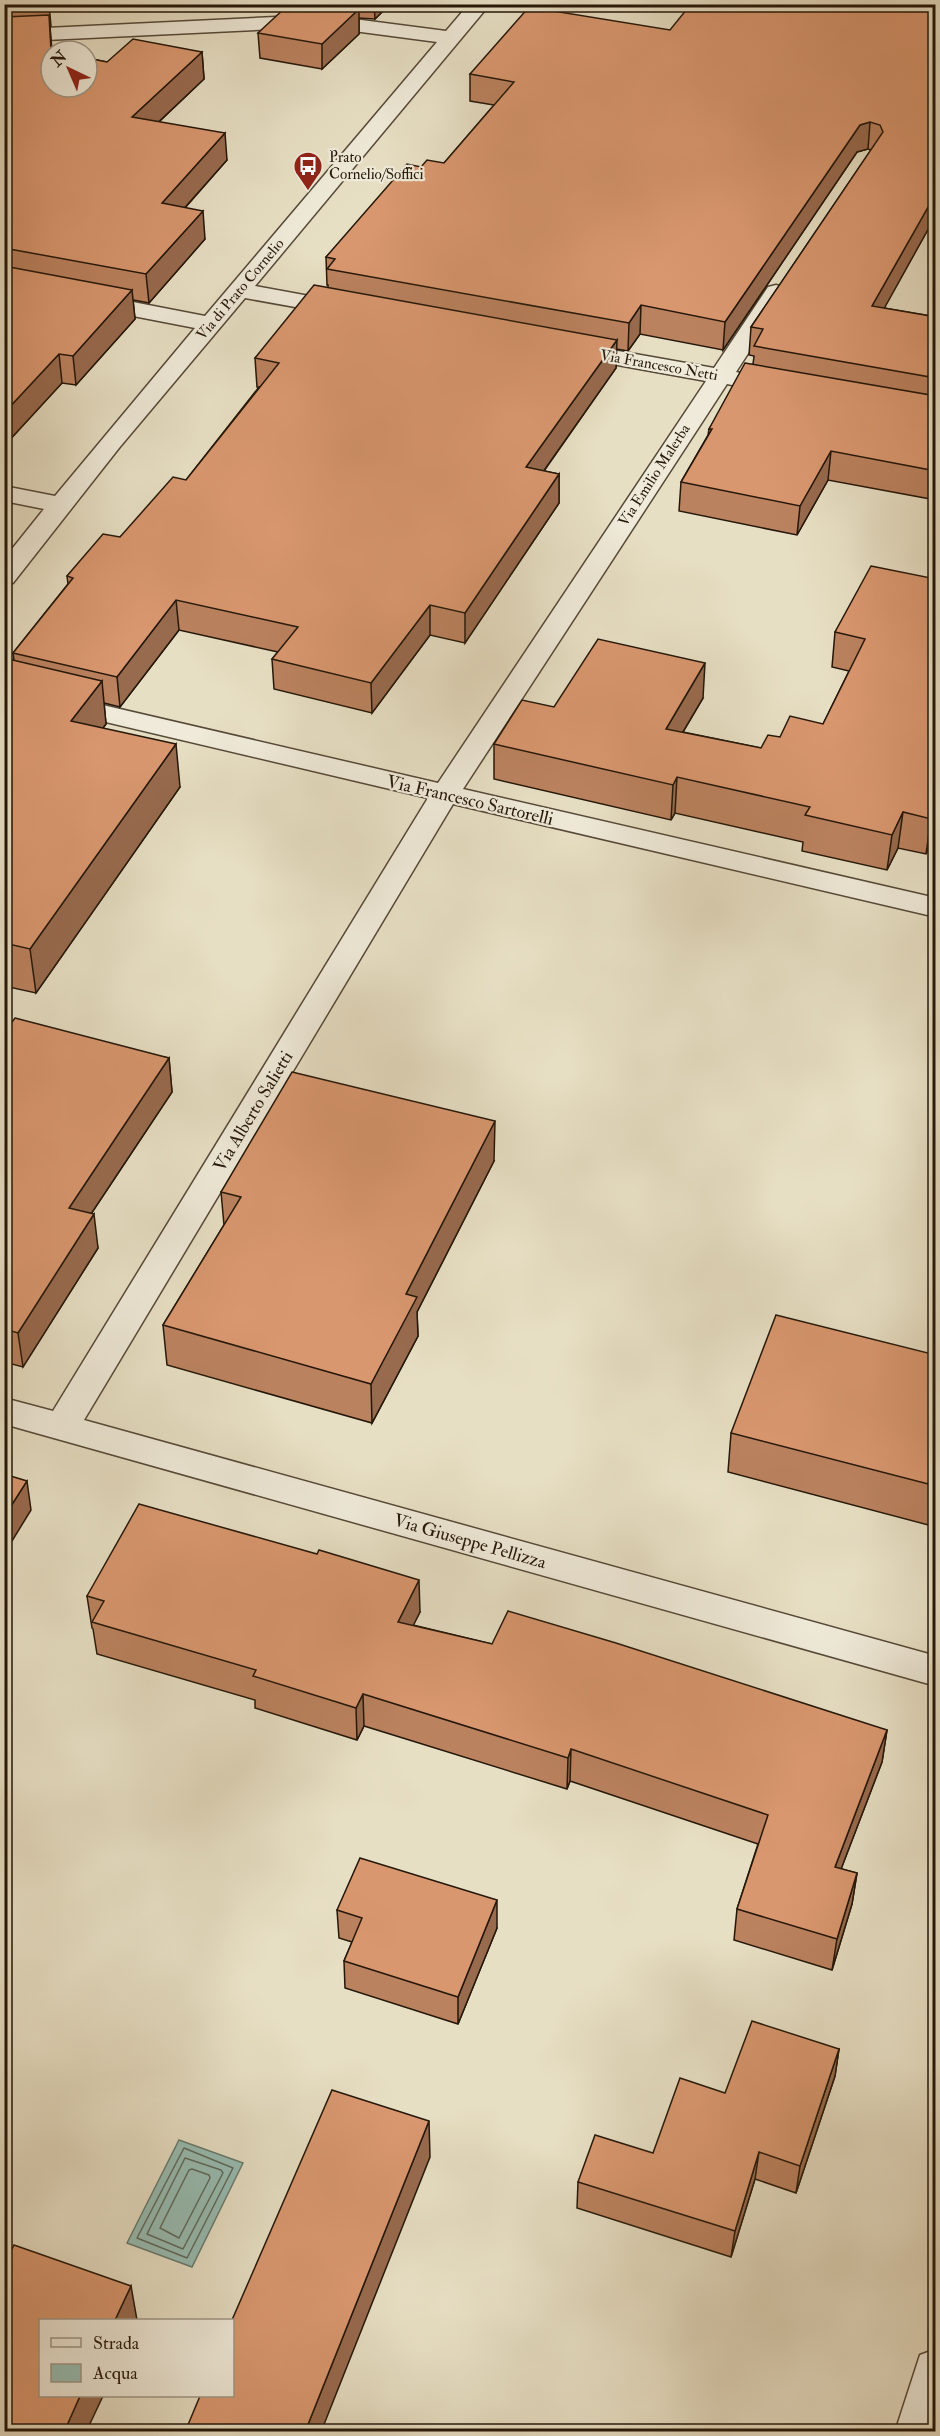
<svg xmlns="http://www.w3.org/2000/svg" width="940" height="2436" font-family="'IM FELL Double Pica',serif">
<rect width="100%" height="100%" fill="#e7dfc4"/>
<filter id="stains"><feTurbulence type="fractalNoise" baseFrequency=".00333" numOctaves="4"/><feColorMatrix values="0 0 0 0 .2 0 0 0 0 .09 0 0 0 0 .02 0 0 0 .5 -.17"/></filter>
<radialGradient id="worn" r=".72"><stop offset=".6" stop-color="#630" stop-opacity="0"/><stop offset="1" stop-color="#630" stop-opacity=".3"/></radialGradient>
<path fill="#97bdb3" stroke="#697b6f" stroke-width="1.5" d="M179,2140L243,2163L192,2267L127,2243Z"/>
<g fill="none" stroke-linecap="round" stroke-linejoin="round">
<g stroke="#5e6a5e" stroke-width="1.5">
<path d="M184,2148L233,2168L187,2258L137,2238Z"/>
<path d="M185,2158L221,2170L223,2173L183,2249L147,2234Z"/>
<path d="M192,2169L209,2175L210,2178L179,2238L160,2228L189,2170Z"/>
</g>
<g stroke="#564938" stroke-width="3">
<g id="minor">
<path d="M469,4H490L255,286L353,304L357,309L353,314L345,316L245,298L119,448L13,583L4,585V559L44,509L4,501V486L55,496L195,328L4,291V277L205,316L437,42L346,30L297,28L4,42V30L297,16L346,18L446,31Z"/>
<path d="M776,285L784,287L788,292L736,372L745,374L749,379L745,384L737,386L727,384L463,789L936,898V917L453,804L84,1420L936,1656V1686L4,1424V1398L53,1411L428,798L4,698V682L438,783L706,381L573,357L565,355L561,350L565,345L573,343L714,368L768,287Z"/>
<path d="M936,2349V2432H895L920,2355Z"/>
</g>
</g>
<use href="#minor" fill="#efead9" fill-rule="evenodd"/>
</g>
<g fill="#bb825f" stroke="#251709" stroke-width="1.5">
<path d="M4,4H49L51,26H50L52,51L107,62L202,52L204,79L159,122L227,160L185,208L205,239L149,303L133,300L135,319L76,385L62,383L4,446Z"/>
<path d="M137,4H176L171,10Z"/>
<path d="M304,4H390L375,19L359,18V34L322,69L260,58L258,33L305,7Z"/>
<path d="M936,4V215L884,308L936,317V500L828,480L797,535L679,511L681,482L708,435L709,429L753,364L754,356L749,355L751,327L871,150L868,149L857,152L723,350L640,334L628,351L616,349V368L544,471L559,474V503L465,643L430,635L372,713L274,689L272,659L278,652L179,630L120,707L104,703L106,724L103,728L180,787L36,993L4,986V658L14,660L13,653L68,584L67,576L120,537L186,480L259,387H257L255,358L328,287V285H327L326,257L421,167L444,163L494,105L470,101V74L670,30Z"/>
<path d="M936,579V833L926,854L898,848L887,870L802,851L803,842L675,813L671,820L494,779V744L554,707L703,698L683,732L761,748L780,737L823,724L849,671L832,667L835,632Z"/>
<path d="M4,1033L169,1058L172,1092L91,1214L98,1248L23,1367L4,1362Z"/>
<path d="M494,1161L417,1312L418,1336L372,1423L167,1365L163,1325L224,1225L221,1192Z"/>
<path d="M936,1355V1527L728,1472L731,1433Z"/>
<path d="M87,1596L420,1612L413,1625L492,1644L887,1730L882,1762L841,1869L857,1873L852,1904L832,1970L734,1940L737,1909L758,1844L570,1781L567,1789L364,1726L357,1740L255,1708V1700L97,1654L93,1629L92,1628Z"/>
<path d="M337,1910L497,1928L458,2024L345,1988L344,1961L352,1942L339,1938Z"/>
<path d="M839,2049L835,2076L796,2193L755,2179L731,2257L577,2208L578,2182L653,2153L725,2093Z"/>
</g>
<g fill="#986a4e" stroke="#251709" stroke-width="1.5">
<path d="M170,4H176L171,10Z"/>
<path d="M374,4H390L375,19Z"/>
<path d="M359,9V34L322,69V44Z"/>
<path d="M49,15L51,42L52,51H51Z"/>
<path d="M202,52L204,79L134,145L132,117Z"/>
<path d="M870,122L868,149L857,152L723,350L725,322L860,125Z"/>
<path d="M225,133L227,160L164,231L162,203Z"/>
<path d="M936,193V215L870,334L872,306Z"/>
<path d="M203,211L205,239L149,303L146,274Z"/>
<path d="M132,290L135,319L76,385L73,356Z"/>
<path d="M641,305L640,334L628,351L629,323Z"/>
<path d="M617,340L616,368L526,496V467Z"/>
<path d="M59,354L62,383L4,446V413Z"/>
<path d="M831,451L828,480L797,535L800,506Z"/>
<path d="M559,474V503L465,643V613Z"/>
<path d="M176,600L179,630L120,707L117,677Z"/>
<path d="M430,605V635L372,713L371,683Z"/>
<path d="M705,663L703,698L664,764L666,729Z"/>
<path d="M102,681L106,724L75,764L71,721Z"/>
<path d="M176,744L180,787L36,993L30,949Z"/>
<path d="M677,777L675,813L671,820L673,785Z"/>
<path d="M936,809V833L926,854L931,819Z"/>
<path d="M903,812L898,848L887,870L892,835Z"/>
<path d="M169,1058L172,1092L73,1241L69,1208Z"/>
<path d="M495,1121L494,1161L417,1312L418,1336L372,1423L371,1384L406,1294Z"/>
<path d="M94,1214L98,1248L23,1367L18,1333Z"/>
<path d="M27,1481L31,1510L4,1554V1517Z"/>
<path d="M419,1580L420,1612L399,1654L398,1622Z"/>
<path d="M363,1694L364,1726L357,1740L356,1708Z"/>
<path d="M887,1730L882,1762L830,1898L835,1867Z"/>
<path d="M571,1749L570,1781L567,1789L568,1758Z"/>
<path d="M857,1873L852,1904L832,1970L837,1939Z"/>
<path d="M497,1900V1928L458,2024V1997Z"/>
<path d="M839,2049L835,2076L796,2193L800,2166Z"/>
<path d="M429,2121L430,2157L321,2432H305Z"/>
<path d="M759,2152L755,2179L731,2257L735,2231Z"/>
<path d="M131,2286L137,2320H115Z"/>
<path d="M80,2396H103L86,2432H64Z"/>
</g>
<g fill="#d9976f" stroke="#251709" stroke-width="1.5">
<path d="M691,4H936V193L872,306L936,317V378L754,346L763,329L751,327L883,132L880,125L870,122L860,125L725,322L641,305L629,323L327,269L335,259L326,257L407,164L421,167L427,160L444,163L514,82L470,74L529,7L670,30Z"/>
<path d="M287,6L359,9L322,44L258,33Z"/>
<path d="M49,15L51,51V87H87V58L107,62L133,39L202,52L132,117L225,133L162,203L203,211L146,274L4,248V17Z"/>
<path d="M4,266L132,290L73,356L59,354L4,413Z"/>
<path d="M314,285L617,340L526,467L559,474L465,613L430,605L371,683L272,659L298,627L176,600L117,677L13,653L73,578L67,576L103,534L120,537L173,477L186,480L279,363L255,358Z"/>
<path d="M745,363L936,396V471L831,451L800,506L681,482L712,429H709Z"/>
<path d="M871,566L936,579V758L934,760L936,761V809L931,819L903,812L892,835L805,815L810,807L677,777L673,785L494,744L522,700L554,707L598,639L705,663L666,729L761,748L768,735L780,737L790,716L823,724L865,639L835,632Z"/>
<path d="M4,658L102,681L71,721L176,744L30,949L4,943Z"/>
<path d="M15,1018L169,1058L69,1208L94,1214L18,1333L4,1329V1033Z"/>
<path d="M292,1072L495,1121L406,1294L417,1297L371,1384L163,1325L241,1197L221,1192Z"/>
<path d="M776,1315L936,1355V1486L731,1433Z"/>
<path d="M4,1474L27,1481L4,1517Z"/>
<path d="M139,1504L317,1554L319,1550L419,1580L398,1622L492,1644L508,1611L616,1643L887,1730L835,1867L857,1873L837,1939L737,1909L768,1815L571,1749L568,1758L363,1694L356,1708L253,1676L256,1670L92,1622L104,1601L87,1596Z"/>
<path d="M360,1858L497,1900L458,1997L344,1961L362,1918L337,1910Z"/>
<path d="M752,2021L839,2049L800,2166L759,2152L735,2231L578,2182L595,2135L653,2153L680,2078L725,2093Z"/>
<path d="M332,2090L429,2121L305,2432H185L200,2396H232V2320Z"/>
<path d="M14,2245L131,2286L115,2320H40V2396H80L64,2432H4V2265Z"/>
</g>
<defs>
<g id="bus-pin" transform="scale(1.5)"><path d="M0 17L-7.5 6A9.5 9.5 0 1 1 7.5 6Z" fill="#8f2418" stroke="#efead9"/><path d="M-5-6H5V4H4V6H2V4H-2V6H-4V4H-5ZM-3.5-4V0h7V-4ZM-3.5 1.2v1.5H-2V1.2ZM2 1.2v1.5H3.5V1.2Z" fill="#fff"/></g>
</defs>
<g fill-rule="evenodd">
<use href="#bus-pin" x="308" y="166"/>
</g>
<g text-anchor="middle" stroke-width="4.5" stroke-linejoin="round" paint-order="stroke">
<g font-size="15" fill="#251709" stroke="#efead9" text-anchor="start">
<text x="329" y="162">Prato<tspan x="329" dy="17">Cornelio/Soffici</tspan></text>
</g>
<g font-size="15" fill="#251709" stroke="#efead9">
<text transform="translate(240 289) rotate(-50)" y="5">Via di Prato Cornelio</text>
<text transform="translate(659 365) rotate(10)" y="5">Via Francesco Netti</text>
<text transform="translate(654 475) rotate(-57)" y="5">Via Emilio Malerba</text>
</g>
<g font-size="18" fill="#251709" stroke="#efead9">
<text transform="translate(470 800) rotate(13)" y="6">Via Francesco Sartorelli</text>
<text transform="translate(253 1111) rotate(-59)" y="6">Via Alberto Salietti</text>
<text transform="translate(470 1541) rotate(16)" y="6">Via Giuseppe Pellizza</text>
</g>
</g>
<rect width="940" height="2436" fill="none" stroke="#e7dfc4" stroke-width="24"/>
<rect x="6" y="6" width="928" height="2424" fill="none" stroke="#251709" stroke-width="3"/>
<rect x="12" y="12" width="916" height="2412" fill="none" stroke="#251709" stroke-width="1.5"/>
<rect x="39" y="2319" width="195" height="78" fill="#efead9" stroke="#9e9686" stroke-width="1.5"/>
<rect x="51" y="2338" width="30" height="9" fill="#efead9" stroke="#9e9686" stroke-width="1.5"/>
<text x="93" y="2349" font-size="18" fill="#251709">Strada</text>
<rect x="51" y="2364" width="30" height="18" fill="#97bdb3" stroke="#9e9686" stroke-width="1.5"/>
<text x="93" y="2379" font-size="18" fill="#251709">Acqua</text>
<g transform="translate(69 69) rotate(316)"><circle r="28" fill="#efead9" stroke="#9e9686" stroke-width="1.5"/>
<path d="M0-4.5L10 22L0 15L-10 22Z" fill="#8f2418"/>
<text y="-9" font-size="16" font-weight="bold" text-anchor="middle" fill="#251709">N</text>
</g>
<rect width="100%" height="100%" filter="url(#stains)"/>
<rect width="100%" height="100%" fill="url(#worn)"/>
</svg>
